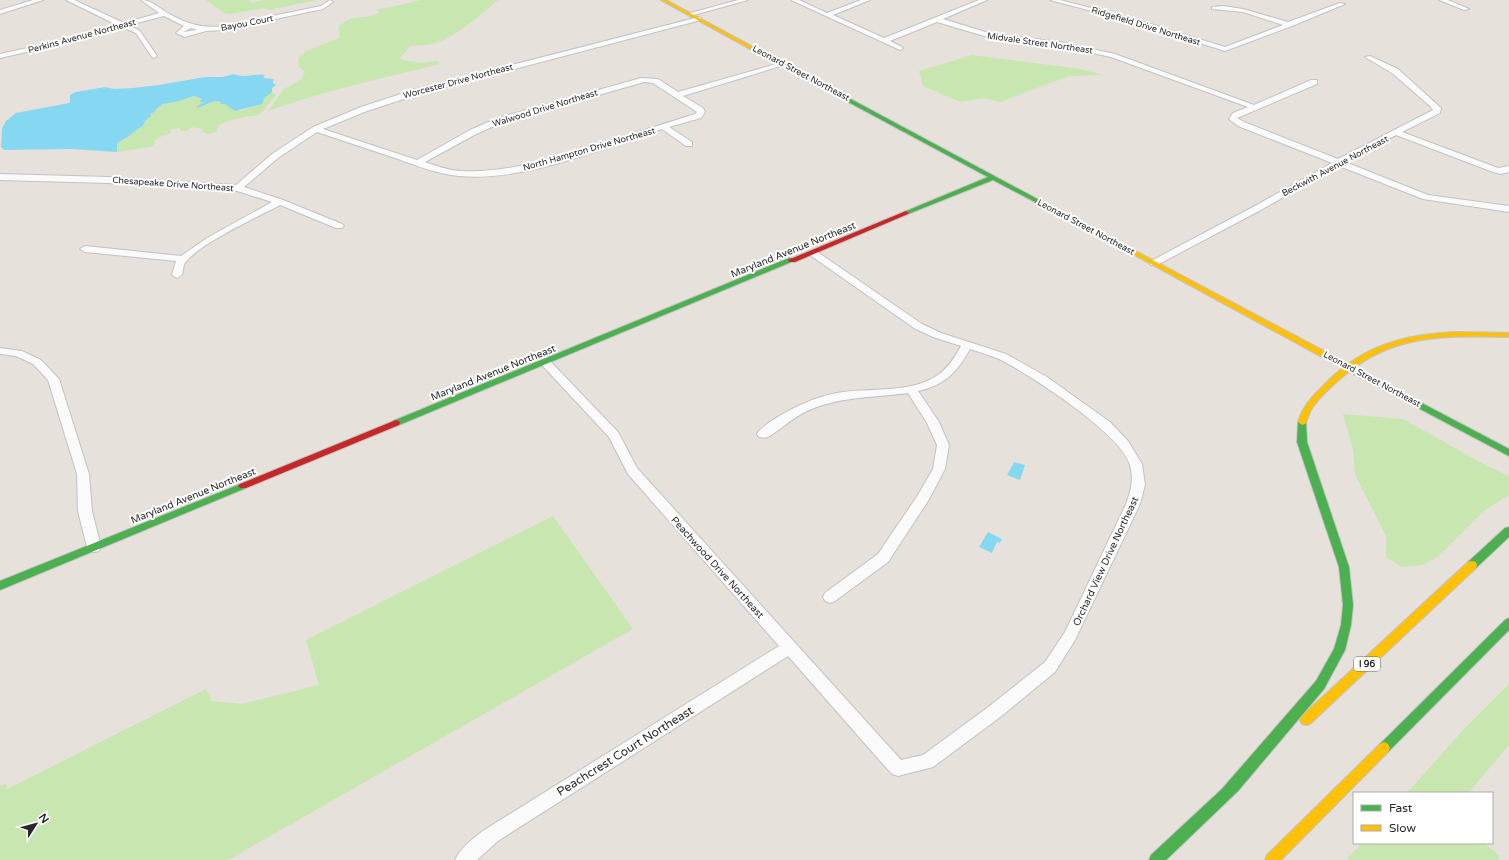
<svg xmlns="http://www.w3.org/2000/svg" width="1509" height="860" font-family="'Varela Round',sans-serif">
<rect width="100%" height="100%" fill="#e7e1db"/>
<g fill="#c7e6b0">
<path d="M206,0H248L251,3L264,0H317L269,10L265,8L230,14L224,13Z"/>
<path d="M423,0H498C482,13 455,38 435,43C427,46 418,45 410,46L399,59L419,63L437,61L440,64C382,78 324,91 268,111L284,89L301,80L305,72L299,67L298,59L306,51L339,38L340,33L338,28C342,24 346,20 351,19C361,16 373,18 380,12L375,10Z"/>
<path d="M972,55L1081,69L1102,75L1069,76L1000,102L983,98L960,102L923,86L919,71Z"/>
<path d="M272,92L276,95L259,115C244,117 231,118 218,126V131L210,134L204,133L202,129C196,128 193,125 187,131H181L180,128L170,130L171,133L162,136L155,140L154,146L117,152V143L126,139L130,133L143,126L150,114L163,104L179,101L194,96L203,100L206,105L215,101L221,102L220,104H225L240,111L259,104L266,96Z"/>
<path d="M1343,414L1403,419L1487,466L1509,476V495L1485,510L1439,556L1423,565L1402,567L1386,557V536L1355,475L1353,450Z"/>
<path d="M553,516L633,629L228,860H0V786L6,783L7,789L206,689L212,701L242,704L319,685L306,640Z"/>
<path d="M1509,684V745L1468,793H1407L1464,729Z"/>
<path d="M1362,843H1483L1500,856L1497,860H1346Z"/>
</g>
<g fill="#86d8f2">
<path d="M234,74C245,79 255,73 265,75L263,78L274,79L273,83L276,85L272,88V92L263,99L264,100L262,104L235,111L225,104H220L221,102L215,101L197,108V106L205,102H199L202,99L194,96L179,101L163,104L155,110L156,111L150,114L151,117L147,118L148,119L145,121L143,126C133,131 127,139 117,143V152L72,149L4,150L1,147L2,128L6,121L16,113L69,103L70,102V95L76,92L105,87L114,89L133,88L159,85L205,77H222Z"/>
<path d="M1014,462L1025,465L1020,480L1007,475Z"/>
<path d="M988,532L1002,539L1000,543L997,542L992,553L979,547Z"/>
</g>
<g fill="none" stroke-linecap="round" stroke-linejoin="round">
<g stroke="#c3c1c3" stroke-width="2">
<g id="street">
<path d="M33,0H43L0,14V10Z"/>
<path d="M66,0H74L124,23L159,13L141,0C151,0 158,7 166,12C185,23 201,29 223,26L321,6L330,0L333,2L323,9L223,30L206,31L185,37L176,33L184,26L164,16L129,25L140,31L157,56L154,58L152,57L136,33L122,27L53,46L0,58V54L50,43L117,25ZM191,28L197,30L183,32Z"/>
<path d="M738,0H748L690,16L687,14Z"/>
<path d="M791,0H799L827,13L861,0H870L833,15L884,38L979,0H987L943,19L992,34L1060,42L1115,54L1254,105L1311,80H1317V84L1237,118L1244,122L1338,159L1433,110L1430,106L1392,73L1365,57L1370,56L1398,69L1441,108L1440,113L1402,132L1498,168L1509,166V172L1501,174L1493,172L1396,135L1345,162L1428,195L1509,206V212L1423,199L1339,166L1259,211L1157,265H1151L1149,263L1151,261L1253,207L1332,163L1238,126L1229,119L1233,113L1248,107L1111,57L1060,46L991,38L937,22L890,41L902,47L903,48L900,50Z"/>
<path d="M1050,0H1060L1134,19L1225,47L1283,25L1243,12L1212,9V7L1223,6L1243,9L1288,22L1340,3L1345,4L1292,26L1225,51L1130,21Z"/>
<path d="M1439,0H1448L1469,9L1464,10Z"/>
<path d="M699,17L701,18V20L416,95L367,111L323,129L417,160L470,130L495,119L641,78L658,79L678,92L780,63H784V65L683,96L703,108L705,112L701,118L669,127L692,142V146H686L662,129C602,149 523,182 459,176C438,174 417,166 398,159C371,150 344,141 317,132L278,158L244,187L283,200L342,224L344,226L342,228H336L280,205C256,218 200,243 185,263C183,266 183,271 182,275L177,278L172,275L176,261L85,252L80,249L85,246L181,256L207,238L272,202L237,191L108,183L0,180V174L108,177L236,185L272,154L313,127L361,107L410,91ZM644,82L653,83L697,112L695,114C656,126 618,139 579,150C541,162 501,173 460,171C448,170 436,166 425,162L476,134L501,123Z"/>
<path d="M813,250L816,251L922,324L941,333L1006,354L1047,377L1110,422L1128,441L1142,464L1145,485L1140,504L1075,640L1055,672L999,718L933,767L898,776L892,774L882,763L788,656L498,841L477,860H455C461,847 474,837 486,829L779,646L628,474L609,437L541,364L539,362L541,360H549L618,432L637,468L901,760L923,755L987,708L1045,662L1065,632L1126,504C1131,490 1134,480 1130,465C1122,434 1029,374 999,359C990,355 979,352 970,349C957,372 945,385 918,391L939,422L949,445L945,469L928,501L888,562L835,601L830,603L825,601L823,597L825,593L878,554L918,495L933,469L937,445L927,423L908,393C872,398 836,396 803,413C790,420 780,430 768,437C764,438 762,438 759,437L757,434C762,426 773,420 781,415C800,404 821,395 843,392C874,388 912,393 938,375C948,368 955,357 961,346L933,337L914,328L810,255L808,253Z"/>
<path d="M0,348L22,351L41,360L59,379L89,474L92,511L101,547L99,551L94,552L89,551L87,547L78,511L77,474L48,380L33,364L16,356L0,354Z"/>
</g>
</g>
<g stroke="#c3c1c3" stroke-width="2">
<g id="fast">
<path d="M772,59H776L1097,231L1096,232H1092L993,180L908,214H904V212L988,177L772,61Z"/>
<path d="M789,258H795L796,260L399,425H393L392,423L393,421Z"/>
<path d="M1338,359L1509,449V456L1335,364L1334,362L1335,360Z"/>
<path d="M1302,419L1306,422L1307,442L1349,567L1353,605L1351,625L1345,650L1324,689L1238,791L1166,860H1149L1151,855L1222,789L1316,681L1334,649L1341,625L1343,605L1339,567L1297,442L1298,422Z"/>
<path d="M243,483L246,484L248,486L246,488L0,590V581Z"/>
<path d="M1509,527V537L1476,568L1472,569L1468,568L1467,565L1468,562L1505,528Z"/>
<path d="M1509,618V630L1388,752L1384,754L1380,752L1378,748L1380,744L1505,620Z"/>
</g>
</g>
<g stroke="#c3c1c3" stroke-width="2">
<g id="slow">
<path d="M661,0H666L777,60L772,61Z"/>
<path d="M1094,229L1341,360L1342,362L1341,364H1335L1092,232L1091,231Z"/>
<path d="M1458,332L1509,333V337C1443,336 1392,333 1340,379C1330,388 1318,398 1311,410C1308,415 1308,420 1305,424L1302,425L1298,422C1302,408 1311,397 1322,387C1360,346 1403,334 1458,332Z"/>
<path d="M1472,561L1476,562L1477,565L1476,568L1310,724L1306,725L1302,724L1300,720L1302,716L1468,562Z"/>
<path d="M1384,742L1388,744L1390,748L1388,752L1281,860H1265L1267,855L1380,744Z"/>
</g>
</g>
<g stroke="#c3c1c3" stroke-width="2">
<g id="jam">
<path d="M906,211L909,213L908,214L795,262H789L788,260Z"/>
<path d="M396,420L399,421L400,423L399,425L246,488H240L238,486L240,484Z"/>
</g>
</g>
<use href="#street" fill="#fbfafa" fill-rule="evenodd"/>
<use href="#fast" fill="#4caf50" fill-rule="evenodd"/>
<use href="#slow" fill="#ffc107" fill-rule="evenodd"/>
<use href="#jam" fill="#c62828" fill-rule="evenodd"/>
</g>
<g text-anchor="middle" stroke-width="4" stroke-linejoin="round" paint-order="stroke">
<g font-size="9" fill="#272727" stroke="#fff">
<text transform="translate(247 23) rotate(-11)" y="3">Bayou Court</text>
<text transform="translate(1146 26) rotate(17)" y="3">Ridgefield Drive Northeast</text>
<text transform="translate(82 36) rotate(-15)" y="3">Perkins Avenue Northeast</text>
<text transform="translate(1040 43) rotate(8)" y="3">Midvale Street Northeast</text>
<text transform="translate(801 73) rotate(28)" y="3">Leonard Street Northeast</text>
<text transform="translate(458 81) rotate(-15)" y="3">Worcester Drive Northeast</text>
<text transform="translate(545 108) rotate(-17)" y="3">Walwood Drive Northeast</text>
<text transform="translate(589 149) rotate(-16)" y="3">North Hampton Drive Northeast</text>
<text transform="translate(1335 166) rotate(-28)" y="3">Beckwith Avenue Northeast</text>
<text transform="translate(173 184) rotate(4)" y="3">Chesapeake Drive Northeast</text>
<text transform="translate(1086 227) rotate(28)" y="3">Leonard Street Northeast</text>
<text transform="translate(1372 379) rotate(28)" y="3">Leonard Street Northeast</text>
</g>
<rect fill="#fff" stroke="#686868" stroke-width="1" x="1354" y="657" width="26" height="14" rx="3"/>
<g font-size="9" font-weight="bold" fill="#272727">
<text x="1367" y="667">I 96</text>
</g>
<g font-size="10" fill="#272727" stroke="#fff">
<text transform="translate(793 249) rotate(-22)" y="4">Maryland Avenue Northeast</text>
<text transform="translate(493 372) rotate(-22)" y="4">Maryland Avenue Northeast</text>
<text transform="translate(193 495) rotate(-22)" y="4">Maryland Avenue Northeast</text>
<text transform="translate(1105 561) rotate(-65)" y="4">Orchard View Drive Northeast</text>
<text transform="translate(718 567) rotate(48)" y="4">Peachwood Drive Northeast</text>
</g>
<g font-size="12" fill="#272727" stroke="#fff">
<text transform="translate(625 751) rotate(-32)" y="4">Peachcrest Court Northeast</text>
</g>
</g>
<rect x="1353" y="792" width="140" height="52" fill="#ffffff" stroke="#a9a9a9"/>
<rect x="1361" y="805" width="20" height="6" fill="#4caf50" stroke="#a9a9a9"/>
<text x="1389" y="812" font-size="12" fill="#272727">Fast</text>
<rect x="1361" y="825" width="20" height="6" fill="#ffc107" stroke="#a9a9a9"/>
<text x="1389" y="832" font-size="12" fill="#272727">Slow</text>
<g transform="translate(36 824) rotate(54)" stroke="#ffffff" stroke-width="3" paint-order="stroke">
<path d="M0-3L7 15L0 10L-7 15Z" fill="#272727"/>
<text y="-6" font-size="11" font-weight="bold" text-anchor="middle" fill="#272727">N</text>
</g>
</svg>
